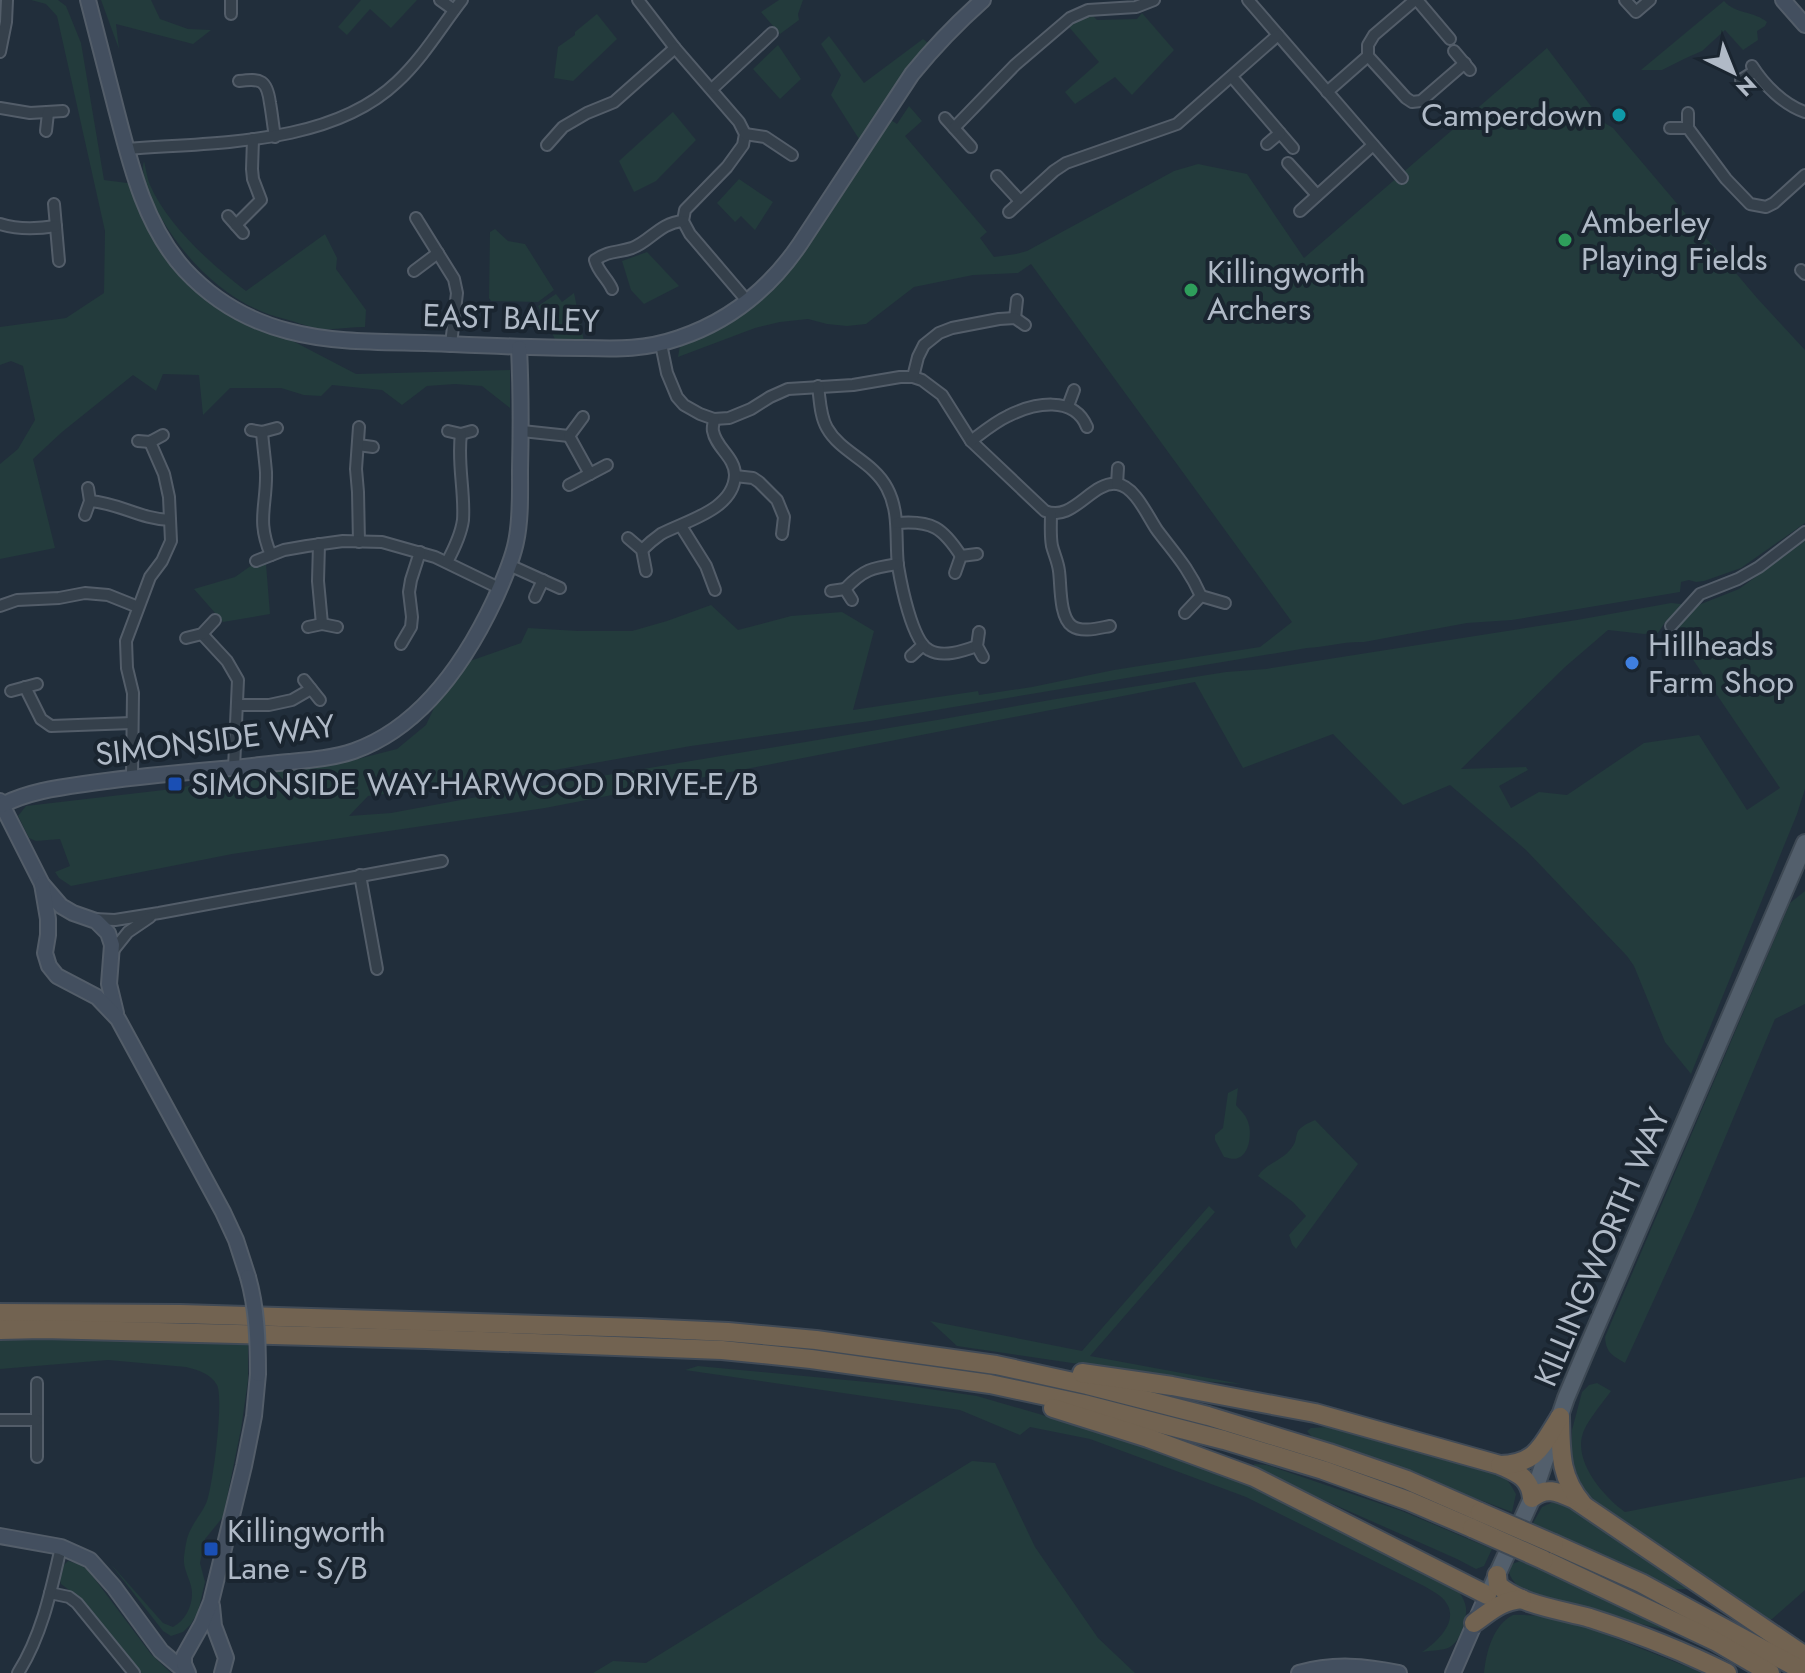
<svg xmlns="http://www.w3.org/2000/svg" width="1805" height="1673" font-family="Jost,sans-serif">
<rect width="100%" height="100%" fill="#212e3b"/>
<g fill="#233b3c">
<path d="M31,0H58L66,6L81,43L104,180L135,184L163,255L200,294L250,327L287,338L356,374L510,370V408L482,386L455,384L427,386L402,405L382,390L332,385L321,396L304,395L281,388H230L203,415L199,375L163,374L156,391L133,375L62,432L33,459L55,548L0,559V464L18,449L35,420L23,366L11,361L0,365V327L66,318L104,293L105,231L57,16L46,4Z"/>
<path d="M101,0H151L160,19L188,29L211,30L193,44L116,24L119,49Z"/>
<path d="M361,0H417L391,28L370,9L347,35L338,27Z"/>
<path d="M779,0H803L798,14L799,20L780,34L761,12Z"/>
<path d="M1724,1C1735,14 1754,11 1767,22L1765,26L1757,31L1758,40L1743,50L1725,30L1702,51L1686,58L1662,70H1641Z"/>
<path d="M1142,13L1174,50L1132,95L1115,77L1075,104L1065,92L1099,62L1069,27L1084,16H1093L1097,20L1137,19Z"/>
<path d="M597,14L617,39L573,81L554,78L558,47L575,35V32Z"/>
<path d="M829,36L864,83L923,39L928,43L859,139L831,95L841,75L821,44Z"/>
<path d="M778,45L801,79L780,99L753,69Z"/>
<path d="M1547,48L1603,122L1613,128L1757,298L1805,350V523L1741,568L1704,581L1696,582L1689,580L1681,582L1680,592L1512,620L1467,623L1364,642C1345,641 1326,647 1307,648L870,721L691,746L486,782L368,796L349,816L391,813L493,794L943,719L1056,699L1226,672L1266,669L1577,620L1671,603L1681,604V609L1666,621L1658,633L1644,634L1608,630L1565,667L1461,769L1526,767L1528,770L1499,786L1511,808L1539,792L1567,795L1644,743L1699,735L1747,810L1780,788L1677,636L1679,623L1691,611L1701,604L1739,589L1805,541V789L1797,814L1691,1074L1665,1042L1634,966L1627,956L1526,850L1450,785L1403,805L1333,734L1243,768L1195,682L545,808L232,854L71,886L59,878L55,872L70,866L60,839L36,841L29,838L18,816L26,806L181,788L222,777L342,763L397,749L426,725L441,693L470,661L521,643L528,628L578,631H632L667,621L711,605L738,630L791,616L842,612L874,631L853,710L978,691L979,695L1032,687L1114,670L1260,647L1292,622L1031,264L1018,273L973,275L914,287L866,324L847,326L827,324L808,319L780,322L755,328L678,357L680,345C696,338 715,332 730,322C802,273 843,191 891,120L897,124L909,106L922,121L905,136L987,232L980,238L994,257L1016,254L1027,251L1174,171L1198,164L1247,174L1304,258Z"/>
<path d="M673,112L696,140L656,181L634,192L619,161Z"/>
<path d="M144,161C146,169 147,178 150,185C168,226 212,265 246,291L325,234L337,258L336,269L366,310L365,327C350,327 336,330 322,329C312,328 302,324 292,321C283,318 272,316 263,312C219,294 185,258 161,218C154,205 139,176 144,161Z"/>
<path d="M739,179L773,202L755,230L741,216L735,222L717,203Z"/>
<path d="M495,229L508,241L525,244L554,290L538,302L491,301L489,298L490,232Z"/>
<path d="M647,252L679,286L644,304L631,290L622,261Z"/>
<path d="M574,293L584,341H556L538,306L556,294L562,302Z"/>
<path d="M266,564L270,614L223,622L194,589L235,577L252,565Z"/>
<path d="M1805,891V1004L1775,1019L1693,1214L1625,1363C1612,1355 1606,1353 1605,1337L1790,903Z"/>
<path d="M1238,1088L1236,1105C1240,1110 1246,1115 1248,1122C1252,1132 1250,1154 1238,1158C1234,1160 1229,1158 1224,1157L1215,1140V1135L1223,1128L1228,1093Z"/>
<path d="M1315,1120L1358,1164L1296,1249L1292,1244L1289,1235L1306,1216L1293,1202L1258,1176C1265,1164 1281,1161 1290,1150C1303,1135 1287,1132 1315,1120Z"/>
<path d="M1209,1206L1215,1212L1090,1356L1241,1384L1187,1380L957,1346L930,1321L1082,1351Z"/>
<path d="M0,1339H116L248,1342V1380L241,1429L223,1517L205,1539L200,1563L205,1582L198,1612L191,1624L183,1632L171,1636L163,1631L110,1563L163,1623L173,1627C187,1620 195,1601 191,1586C188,1575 183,1568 184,1557C185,1549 186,1540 189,1533C194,1521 203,1512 207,1501C213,1484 224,1399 217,1385C211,1374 198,1370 186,1367L108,1360L0,1369Z"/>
<path d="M698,1366L909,1386L977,1396L1128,1440L1266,1490L1450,1580C1456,1588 1465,1598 1466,1608C1467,1621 1460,1643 1448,1648C1440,1651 1431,1650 1422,1652C1440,1640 1464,1616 1440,1596C1435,1592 1429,1589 1424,1586L1246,1497L1090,1439L1030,1427L1020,1435L960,1410L685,1370Z"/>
<path d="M1597,1383L1611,1391C1604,1401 1587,1421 1583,1433C1573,1462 1604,1497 1625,1512L1805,1477V1590L1772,1619H1763L1593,1502L1577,1485L1571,1461L1572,1430L1582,1392L1589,1385Z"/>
<path d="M1327,1427L1483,1471C1502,1473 1507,1477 1516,1494L1512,1512L1312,1437L1307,1431L1311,1428Z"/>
<path d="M972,1461L995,1463L1035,1547L1098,1638L1135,1673H593L613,1661L646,1663Z"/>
<path d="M1254,1464L1267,1465L1402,1511L1492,1549L1484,1566L1476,1569L1457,1559L1256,1470Z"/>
<path d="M1553,1502L1563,1505L1587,1518L1691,1589H1673L1533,1523L1542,1507Z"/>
<path d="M68,1561L79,1564L88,1570L151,1654L171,1673H139L80,1598L61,1584L60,1580L64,1565Z"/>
<path d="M1520,1561L1589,1588L1670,1631L1537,1598C1524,1591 1515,1587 1509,1573L1512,1564Z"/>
<path d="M1513,1615C1534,1614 1554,1618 1574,1622L1703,1673H1484C1486,1652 1493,1625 1513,1615Z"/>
</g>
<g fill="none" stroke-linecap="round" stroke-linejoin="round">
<g stroke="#535d69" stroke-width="14">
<g id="street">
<path d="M231,0V14"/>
<path d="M440,0L454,10"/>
<path d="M638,0L675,48L739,122L745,134L743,145L727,167L685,210L683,221L690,234L748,302"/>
<path d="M1248,0L1402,178"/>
<path d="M1417,0L1450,39"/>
<path d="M1625,0L1636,12L1650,0"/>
<path d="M1454,51L1470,70"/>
<path d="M0,52L6,22L7,0"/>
<path d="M1368,56L1406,98L1412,102L1421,101L1465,63"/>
<path d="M1752,66C1764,85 1784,105 1805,112"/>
<path d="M1232,77L1293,148"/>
<path d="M1741,80L1755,71"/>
<path d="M239,81C261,78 267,80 270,103C272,114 273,125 275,137"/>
<path d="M712,89L772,33"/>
<path d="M1327,92L1368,56V45L1374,35L1415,0"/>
<path d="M0,108L30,113L63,111"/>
<path d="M1688,113V128L1726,179L1750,204L1766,207L1774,203L1805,175"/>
<path d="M945,118L971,147"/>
<path d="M954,128L1015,65L1070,18L1088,10L1136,7L1154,0"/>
<path d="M1670,128H1688"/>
<path d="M46,131L48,113"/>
<path d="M745,134L765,137L792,155"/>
<path d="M1267,144L1280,133"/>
<path d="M547,145L563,127L587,113L614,102L675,48"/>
<path d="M126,149C213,142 330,146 397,82C423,58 441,27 462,0"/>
<path d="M1288,163L1317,195"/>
<path d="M997,176L1020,201"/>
<path d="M54,204L59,261"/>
<path d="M1300,211L1373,145"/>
<path d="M1009,212L1054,171L1066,163L1177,124L1278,35"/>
<path d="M228,216L243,233"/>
<path d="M416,218L454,279L457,293L451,344"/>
<path d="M0,224C19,230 37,229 56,226"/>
<path d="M236,225L261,200L253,179L252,169L253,139"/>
<path d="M1801,270L1805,274"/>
<path d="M414,271L438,253"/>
<path d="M612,289C608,279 598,272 595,260C610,250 617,253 632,248C651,241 659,223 683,221"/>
<path d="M1015,318L1017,300"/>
<path d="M661,344L667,373L677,397L684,405L700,414L714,419L729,418L751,409L770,397L788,389L853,385L900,377H913L922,380L942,395L971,441L1045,511C1073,523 1091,481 1117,484C1135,486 1148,517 1157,530C1175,554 1188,567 1201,596"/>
<path d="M913,377L918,357L924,345L939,333L952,328L999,319L1015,318L1025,325"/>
<path d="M818,386C820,400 820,416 827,428C841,453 873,461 887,488C900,512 895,539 898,566C901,584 912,641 929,650C943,658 963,651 977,646"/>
<path d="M1068,406L1074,390"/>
<path d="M251,430L262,432L277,428"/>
<path d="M448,431L461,434L472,431"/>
<path d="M522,431L569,436L583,417"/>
<path d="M262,432C263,445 265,459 266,472C267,506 256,520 271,555"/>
<path d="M569,436L590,474"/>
<path d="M138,441L150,442L163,435"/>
<path d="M971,441C983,432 995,422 1008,416C1034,403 1074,395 1087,427"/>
<path d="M358,445L373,447"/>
<path d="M735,476L753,478L759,482L777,500L784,517L782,534"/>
<path d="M1117,484L1118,468"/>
<path d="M569,485L607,465"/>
<path d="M90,501C119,503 140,519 170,520"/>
<path d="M1051,514C1051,524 1050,535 1052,546C1054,554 1058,562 1059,571C1061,584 1059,617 1072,626C1082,633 1099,628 1110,626"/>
<path d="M85,515L90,501L88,488"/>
<path d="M897,523C932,520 943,528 961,556"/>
<path d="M681,526L706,566L715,590"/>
<path d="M628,538L642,550L646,571"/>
<path d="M359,542L358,492L356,469L359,427"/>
<path d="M319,544L318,581L322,624"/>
<path d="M642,550C648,544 654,539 661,534C685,521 734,510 735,475C735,457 716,448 713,431C712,427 714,423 714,419"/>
<path d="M256,561L284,550L307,546L343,541L382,542L435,557L499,588"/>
<path d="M447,562C454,549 461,535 463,520C465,491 457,463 461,434"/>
<path d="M509,565L560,588"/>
<path d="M955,573L961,556L977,554"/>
<path d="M845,589C864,569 872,568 898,564"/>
<path d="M831,591L845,589L852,600"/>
<path d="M535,597L543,580"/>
<path d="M0,606L17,600L59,598L85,593L108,595L138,607"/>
<path d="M1185,613L1201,596L1225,603"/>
<path d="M1671,626L1700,594L1738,579L1759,567L1805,532"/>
<path d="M308,627L322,624L337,627"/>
<path d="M979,632L977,646L983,657"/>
<path d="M202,634L227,661L238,680L234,768"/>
<path d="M186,638L202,634L215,620"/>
<path d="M401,644L411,627L412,617L409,592L411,580L420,552"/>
<path d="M911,656L923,645"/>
<path d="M304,680L320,700"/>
<path d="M25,687L41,719L51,726L132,723"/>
<path d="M11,691L37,684"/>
<path d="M237,705H269L292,700L311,689"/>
<path d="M132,777L133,693L127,668L126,641L150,577L162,561L171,541L169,497L164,474L150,442"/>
<path d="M360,875L377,969"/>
<path d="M94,919L115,920L159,913L442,861"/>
<path d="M112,952L128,932L150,917"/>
<path d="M37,1383V1457"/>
<path d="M0,1420H37"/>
<path d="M50,1593L69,1597L77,1603L134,1673"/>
<path d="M18,1673C42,1635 51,1591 61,1547"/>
</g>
</g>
<g stroke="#535d69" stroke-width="18">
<g id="secondary">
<path d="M88,0C97,35 106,70 115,105C130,163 144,225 185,270C213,300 249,321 288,331C340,345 397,341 450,344C495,346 539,348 583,348C618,349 644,350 679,338C730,321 770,288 800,244L912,74C934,47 957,23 983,0"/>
<path d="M1783,0L1805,25"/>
<path d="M0,801L42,884L61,906L73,913L96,921L108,933L112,945L109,984L116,1013"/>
<path d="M2,805C28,792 55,788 84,784C130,777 176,773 222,769C245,767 267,764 289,762C310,760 334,758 354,751C421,727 466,661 495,599C503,581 512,562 516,542C521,519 520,493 520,470C521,429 521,389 519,348"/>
<path d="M42,884L48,919V935L45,953L49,966L57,976L97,997L118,1019L223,1212L236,1240L248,1277"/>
<path d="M0,1536L61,1547L90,1560L114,1587L161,1651L187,1673"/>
<path d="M212,1606L214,1626L226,1658L222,1673"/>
<path d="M188,1673L184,1664V1656L202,1624L211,1602L244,1466L254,1416L258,1374"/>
<path d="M1299,1673C1333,1663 1366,1666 1399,1673"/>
<path d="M1453,1673L1487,1595"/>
</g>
</g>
<g stroke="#3e4954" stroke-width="20">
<path id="primary" d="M1492,1586L1532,1498L1566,1398L1585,1353L1805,843"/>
</g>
<g stroke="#404a56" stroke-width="22">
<g id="highway">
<path d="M0,1313L181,1314L641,1328L728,1332L816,1340L996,1365L1087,1385L1208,1416L1329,1453L1407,1480L1480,1512"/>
<path d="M0,1330L43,1329L426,1339L722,1350L811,1359L990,1384L1084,1404L1224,1440L1323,1470L1409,1501L1472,1528"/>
<path d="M1082,1373L1172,1386L1315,1413L1500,1465C1517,1473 1530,1477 1532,1498C1546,1486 1558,1492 1574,1499L1805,1656"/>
<path d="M1053,1408L1148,1438L1254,1477L1487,1595"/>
<path d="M1560,1417C1561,1451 1559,1476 1582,1503"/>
<path d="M1500,1465C1537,1464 1542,1445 1560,1417"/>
<path d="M1554,1544L1641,1583L1805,1672"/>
<path d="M1544,1560L1715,1641L1770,1673"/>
<path d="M1497,1575L1498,1585C1520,1605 1562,1610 1590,1618C1637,1633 1683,1651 1727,1673"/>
<path d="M1474,1623C1491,1611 1501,1601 1522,1599"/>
</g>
</g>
<use href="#street" stroke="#35404b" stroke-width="10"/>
<use href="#secondary" stroke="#434f5f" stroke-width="14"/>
<use href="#primary" stroke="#535f6c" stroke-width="16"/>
<use href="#highway" stroke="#726351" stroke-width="18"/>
<g stroke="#535d69" stroke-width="18" stroke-linecap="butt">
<path id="secondary-bridge" d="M248,1277C257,1309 258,1341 258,1374"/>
</g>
<g stroke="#404a56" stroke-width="22" stroke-linecap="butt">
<g id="highway-bridge">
<path d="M1480,1512L1554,1544"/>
<path d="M1472,1528L1544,1560"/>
</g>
</g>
<use href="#secondary-bridge" stroke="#434f5f" stroke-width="14"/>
<use href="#highway-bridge" stroke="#726351" stroke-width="18"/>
</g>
<circle fill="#0f9aa8" stroke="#1a2530" stroke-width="3" cx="1619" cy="115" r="8"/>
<g fill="#2e9e5b" stroke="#1a2530" stroke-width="3">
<circle cx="1565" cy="240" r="8"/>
<circle cx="1191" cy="290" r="8"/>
</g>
<circle fill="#3f7fe0" stroke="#1a2530" stroke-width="3" cx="1632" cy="663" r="8"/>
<g fill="#1a4fb4" stroke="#1a2530" stroke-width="3">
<rect x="167" y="776" width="16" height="16" rx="4"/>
<rect x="203" y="1541" width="16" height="16" rx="4"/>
</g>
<g text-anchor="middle" stroke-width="8" stroke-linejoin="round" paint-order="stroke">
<g font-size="32" fill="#b0bac7" stroke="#1a2530" text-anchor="start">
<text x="1603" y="126" text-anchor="end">Camperdown</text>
<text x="1581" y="233">Amberley<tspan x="1581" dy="37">Playing Fields</tspan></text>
<text x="1207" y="283">Killingworth<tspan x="1207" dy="37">Archers</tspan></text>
<text x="1648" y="656">Hillheads<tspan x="1648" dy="37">Farm Shop</tspan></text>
<text x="191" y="795">SIMONSIDE WAY-HARWOOD DRIVE-E/B</text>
<text x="227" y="1542">Killingworth<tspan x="227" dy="37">Lane - S/B</tspan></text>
</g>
<g font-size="32" fill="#b0bac7" stroke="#1a2530">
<text transform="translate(511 318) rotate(2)" y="11">EAST BAILEY</text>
<text transform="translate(215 740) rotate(-7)" y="11">SIMONSIDE WAY</text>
<text transform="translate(1602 1247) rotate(-67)" y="11">KILLINGWORTH WAY</text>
</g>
</g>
<g transform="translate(1733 72) rotate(137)" stroke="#1a2530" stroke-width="6" paint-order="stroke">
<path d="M0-6L14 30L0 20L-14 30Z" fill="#b0bac7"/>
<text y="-12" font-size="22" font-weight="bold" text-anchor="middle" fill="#b0bac7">N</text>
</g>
</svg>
